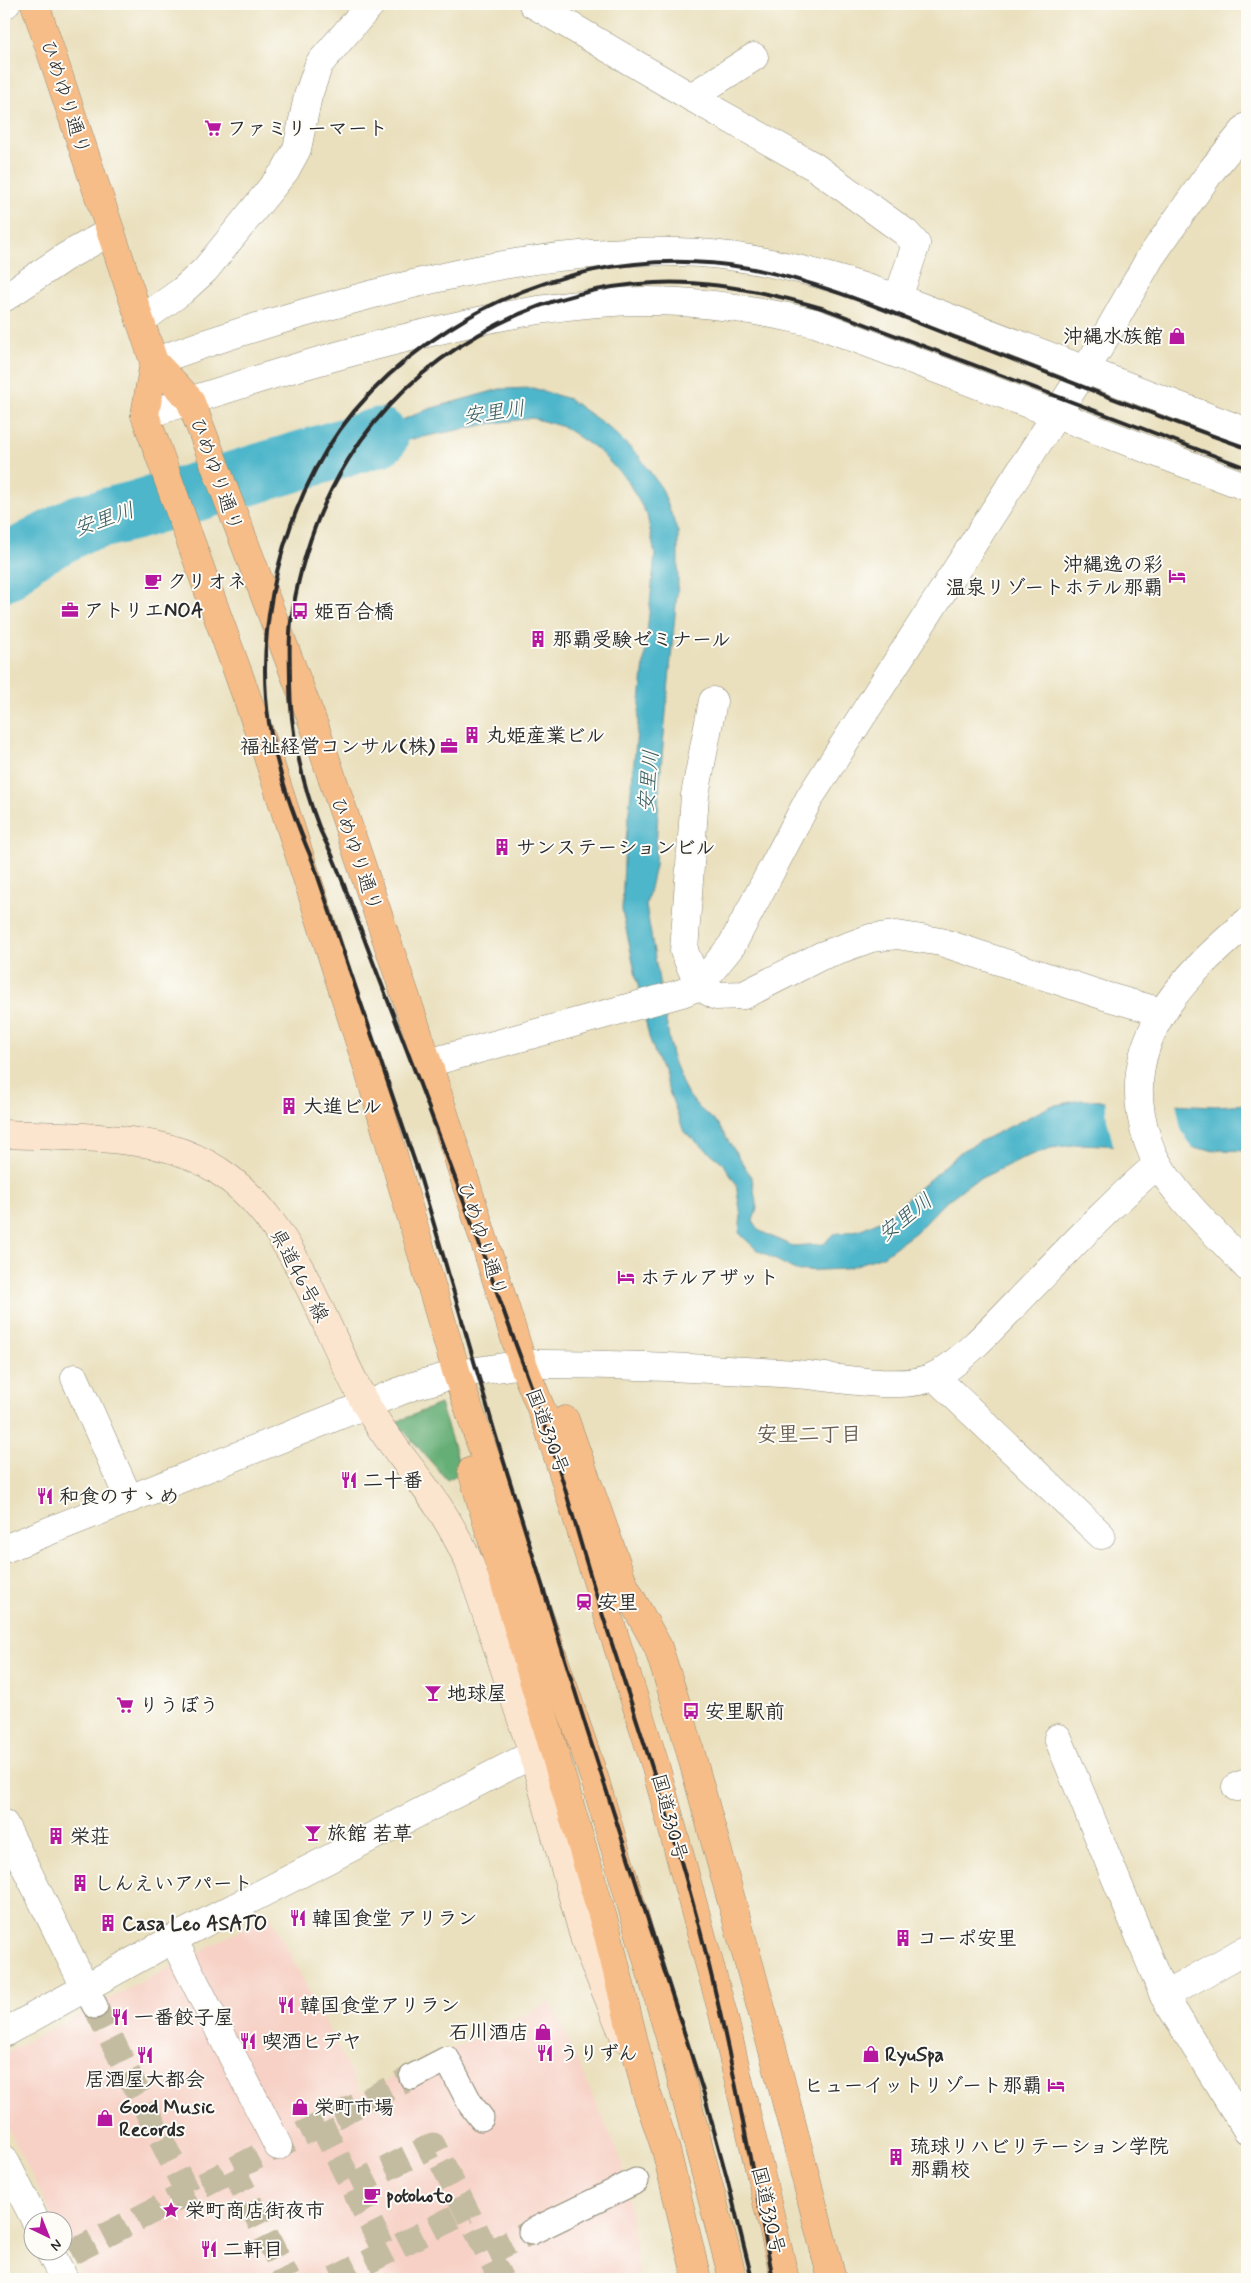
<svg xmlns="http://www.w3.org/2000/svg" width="1251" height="2283" font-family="Mynerve,'Klee One',sans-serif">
<rect width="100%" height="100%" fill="#fdfcf7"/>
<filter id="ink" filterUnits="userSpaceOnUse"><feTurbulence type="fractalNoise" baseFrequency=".02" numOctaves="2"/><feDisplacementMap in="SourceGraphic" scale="10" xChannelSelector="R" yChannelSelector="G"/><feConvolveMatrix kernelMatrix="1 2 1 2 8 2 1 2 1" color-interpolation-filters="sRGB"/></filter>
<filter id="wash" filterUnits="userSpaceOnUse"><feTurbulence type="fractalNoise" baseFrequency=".0096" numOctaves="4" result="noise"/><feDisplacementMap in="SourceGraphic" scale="20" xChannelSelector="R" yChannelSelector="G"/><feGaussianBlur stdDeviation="1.12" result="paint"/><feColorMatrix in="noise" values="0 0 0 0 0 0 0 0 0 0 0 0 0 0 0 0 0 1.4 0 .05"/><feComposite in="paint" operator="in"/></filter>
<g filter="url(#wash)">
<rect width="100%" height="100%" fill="#eae0be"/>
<path fill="#f7d1c6" d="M270,1915L361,2093L551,2002L623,2164L640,2279H84L63,2236L62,2220H54L4,2120V2054Z"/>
<path fill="#65ae76" stroke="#486c50" d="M440,1404L462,1472L447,1480L396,1422Z"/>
<path fill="#4db6ca" stroke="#3c707a" d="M533,388L569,399L607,426L639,456L662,489L678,532V583L660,778L655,866L646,906L673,1061L686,1092L699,1108L717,1123L752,1178L757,1208L753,1221L758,1230L792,1246L824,1244L833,1234L859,1230L884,1219L963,1150L1051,1106L1081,1100L1215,1106L1247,1104V1151L1080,1144L1051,1148L1023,1158L969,1184L942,1205L916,1232L883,1256L844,1269L797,1271L757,1250L739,1233L741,1216L736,1184L723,1163L684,1132L649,1037L622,910L624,860L655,555L647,515L627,480L598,450L564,427L532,418L488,424L302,461L429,409L500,389Z"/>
<path fill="#eae0be" d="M1105,1098L1176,1102L1181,1129L1195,1152L1114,1148L1107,1120Z"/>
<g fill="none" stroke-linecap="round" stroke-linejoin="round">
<path stroke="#4db6ca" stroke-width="59" d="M4,572L26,553L80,524L133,511L379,437"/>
</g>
</g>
<g filter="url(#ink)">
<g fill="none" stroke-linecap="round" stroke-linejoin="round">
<g stroke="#c4bca1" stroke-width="25" stroke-dasharray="25 12" stroke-linecap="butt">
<path d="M95,2006L187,2192"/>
<path d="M321,2124L385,2252"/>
<path d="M233,2169L288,2279"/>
<path d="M352,2186L433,2145L501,2279"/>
<path d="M71,2253L412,2077"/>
<path d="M488,2253L531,2232"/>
<path d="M334,2279L467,2211"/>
</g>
<g stroke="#8a8674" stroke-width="27">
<g id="pedestrian">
<path d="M85,1987L95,2006"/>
<path d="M412,2077L447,2059L471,2105L481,2118"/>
<path d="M531,2232L636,2181"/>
</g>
</g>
<g stroke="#8a8674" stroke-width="29">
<g id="minor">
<path d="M533,4L691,97L815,167L906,233L916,244L898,298"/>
<path d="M4,5L6,4"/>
<path d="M691,97L754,57"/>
<path d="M4,298L65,257L110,232"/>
<path d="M140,321L182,291L205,270L285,171L297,149L308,96L319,64L371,4"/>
<path d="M713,701L695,795L684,951L699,986L716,996L744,995L821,956L871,938L897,935L941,942L1105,996L1161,1012"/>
<path d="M428,1063L682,993L699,986L732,945L810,797L1099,348L1150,258L1211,171L1247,127"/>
<path d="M523,1364C614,1363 704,1368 795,1374C834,1376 898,1392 933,1377C959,1365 1002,1318 1023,1296C1067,1251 1110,1205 1158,1164"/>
<path d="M934,1376L1101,1535"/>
<path d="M75,1378L129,1499"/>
<path d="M1058,1738L1164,1996"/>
<path d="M1236,1787L1247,1783"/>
<path d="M4,1824L85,1987"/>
<path d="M173,1939L278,2146"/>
<path d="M1247,1949L1164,1996L1247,2130"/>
<path d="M4,2033L173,1939L533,1754"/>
<path d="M4,2159L35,2220"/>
<path d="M49,2250L64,2279"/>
</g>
</g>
<g stroke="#8a8674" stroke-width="29">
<g id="tertiary">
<path d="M154,362C220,337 287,317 355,299C468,268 582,245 700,253C767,258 834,277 898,298L1247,432"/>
<path d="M145,415C239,385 334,354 431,332C501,315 574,301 647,301C704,301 759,310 815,323L1247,487"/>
<path d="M1247,922C1190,972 1126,1030 1141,1114C1144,1131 1149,1149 1158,1164C1179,1200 1219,1236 1247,1267"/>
<path d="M4,1549L413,1386L457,1374L523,1364"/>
</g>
</g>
<g stroke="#8a8674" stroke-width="29">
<path id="secondary" d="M4,1134C51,1136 109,1136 155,1145C282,1170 310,1303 364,1401C384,1438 414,1470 438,1506C450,1524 460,1543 469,1562L533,1754L586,1944L625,2038"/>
</g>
<g stroke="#8a8674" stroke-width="29">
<g id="trunk">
<path d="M35,4L154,362L190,400L317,733L428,1063L523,1364L548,1426L654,1761L723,2014L785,2279"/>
<path d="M154,362L145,415L264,745L367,1065L457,1374L595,1780L675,2055L733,2279"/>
<path d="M565,1420L624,1585L658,1647L683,1725L773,2051L832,2279"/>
<path d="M472,1471L608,1935L646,2091L666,2150L697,2279"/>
</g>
</g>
<use href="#pedestrian" stroke="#fff" stroke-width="25"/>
<use href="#minor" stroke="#fff" stroke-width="28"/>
<use href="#tertiary" stroke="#fff" stroke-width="28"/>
<use href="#secondary" stroke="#fce5cf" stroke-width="28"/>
<use href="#trunk" stroke="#f7bd88" stroke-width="28"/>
<g stroke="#2b2b2b" stroke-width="4">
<path d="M752,2279L727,2178L704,2094L587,1730L495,1433L421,1180L313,862C294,818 277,771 269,723C256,640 276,544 315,470C346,411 394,364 449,329C538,272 644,250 748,268C819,281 894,314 962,340C1057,376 1151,415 1247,448"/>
<path d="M773,2279C751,2163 730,2045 700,1930C672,1823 636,1719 602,1613C583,1555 568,1495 549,1437C535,1394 518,1352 503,1309C463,1198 421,1086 378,975C363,937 350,898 334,860C330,849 323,838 319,827C302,783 290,730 290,683C290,658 288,633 293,609C302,557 320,505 348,460C412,355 533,288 655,283C712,280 771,293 825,309L1247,468"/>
</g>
</g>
</g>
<defs>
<g id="supermarket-bare" transform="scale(1.35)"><path d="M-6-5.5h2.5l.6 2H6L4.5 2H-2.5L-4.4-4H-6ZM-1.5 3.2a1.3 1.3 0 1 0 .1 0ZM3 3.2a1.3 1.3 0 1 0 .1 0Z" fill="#b5179e" stroke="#fdfcf7" stroke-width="2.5" paint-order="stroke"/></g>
<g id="shop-bare" transform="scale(1.35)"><path d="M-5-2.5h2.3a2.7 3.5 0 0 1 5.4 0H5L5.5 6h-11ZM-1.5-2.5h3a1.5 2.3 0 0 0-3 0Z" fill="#b5179e" stroke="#fdfcf7" stroke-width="2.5" paint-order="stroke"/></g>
<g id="hotel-bare" transform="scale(1.35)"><path d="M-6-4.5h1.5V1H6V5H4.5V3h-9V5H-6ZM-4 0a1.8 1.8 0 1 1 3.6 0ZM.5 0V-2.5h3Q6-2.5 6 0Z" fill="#b5179e" stroke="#fdfcf7" stroke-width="2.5" paint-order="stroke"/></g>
<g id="cafe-bare" transform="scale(1.35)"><path d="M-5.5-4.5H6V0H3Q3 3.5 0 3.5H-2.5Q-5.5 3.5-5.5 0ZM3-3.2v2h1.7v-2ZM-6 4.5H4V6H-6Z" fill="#b5179e" stroke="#fdfcf7" stroke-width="2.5" paint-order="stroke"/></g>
<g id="office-bare" transform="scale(1.35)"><path d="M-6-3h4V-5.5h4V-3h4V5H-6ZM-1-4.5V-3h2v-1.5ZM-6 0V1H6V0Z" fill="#b5179e" stroke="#fdfcf7" stroke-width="2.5" paint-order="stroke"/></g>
<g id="bus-bare" transform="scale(1.35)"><path d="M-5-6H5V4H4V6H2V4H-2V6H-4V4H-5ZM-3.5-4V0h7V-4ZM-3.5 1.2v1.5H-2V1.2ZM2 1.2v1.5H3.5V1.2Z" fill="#b5179e" stroke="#fdfcf7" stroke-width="2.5" paint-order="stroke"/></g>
<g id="building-bare" transform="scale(1.35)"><path d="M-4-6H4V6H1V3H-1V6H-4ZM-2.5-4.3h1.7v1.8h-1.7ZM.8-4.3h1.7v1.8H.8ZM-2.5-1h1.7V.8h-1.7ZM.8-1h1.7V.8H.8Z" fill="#b5179e" stroke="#fdfcf7" stroke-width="2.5" paint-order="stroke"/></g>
<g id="restaurant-bare" transform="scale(1.35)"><path d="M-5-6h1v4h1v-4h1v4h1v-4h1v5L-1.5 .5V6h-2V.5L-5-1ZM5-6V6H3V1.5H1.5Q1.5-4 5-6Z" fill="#b5179e" stroke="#fdfcf7" stroke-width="2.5" paint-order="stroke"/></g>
<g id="station-bare" transform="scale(1.35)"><path d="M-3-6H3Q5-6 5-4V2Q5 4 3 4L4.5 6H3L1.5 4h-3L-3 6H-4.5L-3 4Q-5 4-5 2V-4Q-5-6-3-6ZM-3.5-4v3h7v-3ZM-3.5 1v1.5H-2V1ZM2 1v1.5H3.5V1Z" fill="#b5179e" stroke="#fdfcf7" stroke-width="2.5" paint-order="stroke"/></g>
<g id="bar-bare" transform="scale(1.35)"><path d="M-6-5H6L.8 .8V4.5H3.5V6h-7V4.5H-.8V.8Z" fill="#b5179e" stroke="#fdfcf7" stroke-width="2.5" paint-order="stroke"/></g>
<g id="sight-bare" transform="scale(1.35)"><path d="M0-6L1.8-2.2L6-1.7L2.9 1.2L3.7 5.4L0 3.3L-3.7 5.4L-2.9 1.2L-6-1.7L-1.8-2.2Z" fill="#b5179e" stroke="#fdfcf7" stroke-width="2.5" paint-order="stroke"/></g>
</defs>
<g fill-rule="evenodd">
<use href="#supermarket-bare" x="213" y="128"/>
<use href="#shop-bare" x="1177" y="336"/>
<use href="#hotel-bare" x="1177" y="576"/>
<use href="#cafe-bare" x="153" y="581"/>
<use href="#office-bare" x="70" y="610"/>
<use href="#bus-bare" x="300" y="611"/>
<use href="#building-bare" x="538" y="639"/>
<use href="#building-bare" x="472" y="735"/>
<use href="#office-bare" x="449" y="746"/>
<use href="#building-bare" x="502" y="847"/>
<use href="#building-bare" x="289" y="1106"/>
<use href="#hotel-bare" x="626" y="1277"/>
<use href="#restaurant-bare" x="349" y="1480"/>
<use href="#restaurant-bare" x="45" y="1496"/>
<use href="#station-bare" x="584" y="1602"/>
<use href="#bar-bare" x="433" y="1693"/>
<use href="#supermarket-bare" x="125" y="1705"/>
<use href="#bus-bare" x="691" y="1711"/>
<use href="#bar-bare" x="313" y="1833"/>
<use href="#building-bare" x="56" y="1836"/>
<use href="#building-bare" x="80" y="1883"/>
<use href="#restaurant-bare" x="298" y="1918"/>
<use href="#building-bare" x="108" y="1923"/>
<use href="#building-bare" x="903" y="1938"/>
<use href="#restaurant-bare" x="286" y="2005"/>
<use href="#restaurant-bare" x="120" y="2017"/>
<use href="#shop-bare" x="543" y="2032"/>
<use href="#restaurant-bare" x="248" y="2041"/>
<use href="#restaurant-bare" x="545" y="2053"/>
<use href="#shop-bare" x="871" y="2054"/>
<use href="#restaurant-bare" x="145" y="2055"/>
<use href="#hotel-bare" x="1056" y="2085"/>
<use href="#shop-bare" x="300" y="2107"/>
<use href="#shop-bare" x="105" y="2118"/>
<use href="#building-bare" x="896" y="2157"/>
<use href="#cafe-bare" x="372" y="2195"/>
<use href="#sight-bare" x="171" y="2210"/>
<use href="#restaurant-bare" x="209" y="2249"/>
</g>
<g text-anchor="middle" stroke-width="4" stroke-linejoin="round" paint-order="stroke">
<g font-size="20" fill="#2b2b2b" stroke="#fdfcf7">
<text transform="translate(66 97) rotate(72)" y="7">ひめゆり通り</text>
<text transform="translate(217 474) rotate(70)" y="7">ひめゆり通り</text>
<text transform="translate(357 854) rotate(71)" y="7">ひめゆり通り</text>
<text transform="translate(483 1239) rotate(72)" y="7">ひめゆり通り</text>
<text transform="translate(300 1275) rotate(62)" y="7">県道46号線</text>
<text transform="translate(548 1431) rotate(70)" y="7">国道330号</text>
<text transform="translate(670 1817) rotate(75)" y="7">国道330号</text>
<text transform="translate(769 2210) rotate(77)" y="7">国道330号</text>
</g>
<g font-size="20" font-weight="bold" fill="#2b2b2b" stroke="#fdfcf7" text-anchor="start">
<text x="227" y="135">ファミリーマート</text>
<text x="1163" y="343" text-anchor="end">沖縄水族館</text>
<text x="1163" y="571" text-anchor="end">沖縄逸の彩<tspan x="1163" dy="23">温泉リゾートホテル那覇</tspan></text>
<text x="167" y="588">クリオネ</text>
<text x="84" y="617">アトリエNOA</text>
<text x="314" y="618">姫百合橋</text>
<text x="552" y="646">那覇受験ゼミナール</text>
<text x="486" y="742">丸姫産業ビル</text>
<text x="435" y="753" text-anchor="end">福祉経営コンサル(株)</text>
<text x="516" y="854">サンステーションビル</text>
<text x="303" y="1113">大進ビル</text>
<text x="640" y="1284">ホテルアザット</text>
<text x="363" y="1487">二十番</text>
<text x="59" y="1503">和食のすゝめ</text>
<text x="598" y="1609">安里</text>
<text x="447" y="1700">地球屋</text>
<text x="139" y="1712">りうぼう</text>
<text x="705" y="1718">安里駅前</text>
<text x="327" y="1840">旅館 若草</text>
<text x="70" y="1843">栄荘</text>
<text x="94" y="1890">しんえいアパート</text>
<text x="312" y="1925">韓国食堂 アリラン</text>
<text x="122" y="1930">Casa Leo ASATO</text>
<text x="917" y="1945">コーポ安里</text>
<text x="300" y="2012">韓国食堂アリラン</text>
<text x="134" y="2024">一番餃子屋</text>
<text x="529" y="2039" text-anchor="end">石川酒店</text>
<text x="262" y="2048">喫酒ヒデヤ</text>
<text x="559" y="2060">うりずん</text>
<text x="885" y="2061">RyuSpa</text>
<text x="145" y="2086" text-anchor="middle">居酒屋大都会</text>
<text x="1042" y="2092" text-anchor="end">ヒューイットリゾート那覇</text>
<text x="119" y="2113">Good Music<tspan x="119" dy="23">Records</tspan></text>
<text x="314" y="2114">栄町市場</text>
<text x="910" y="2153">琉球リハビリテーション学院<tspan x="910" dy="23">那覇校</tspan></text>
<text x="386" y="2202">potohoto</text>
<text x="185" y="2217">栄町商店街夜市</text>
<text x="223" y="2256">二軒目</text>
</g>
<g font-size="21" font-style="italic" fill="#375c63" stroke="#fdfcf7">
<text transform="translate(494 412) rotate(-8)" y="7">安里川</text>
<text transform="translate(104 519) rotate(-19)" y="7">安里川</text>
<text transform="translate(648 781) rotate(-85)" y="7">安里川</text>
<text transform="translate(905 1217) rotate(-38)" y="7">安里川</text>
</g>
<g font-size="21" font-weight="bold" fill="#6a5e50" stroke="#fdfcf7">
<text x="809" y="1441">安里二丁目</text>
</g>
</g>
<rect width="1251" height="2283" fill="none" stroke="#fdfcf7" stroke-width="20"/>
<g transform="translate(48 2236) rotate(137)"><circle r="24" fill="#fdfcf7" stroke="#a9a8a5"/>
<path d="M0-4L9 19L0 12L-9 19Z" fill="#b5179e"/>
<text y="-8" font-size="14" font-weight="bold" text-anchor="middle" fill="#2b2b2b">N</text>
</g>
</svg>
